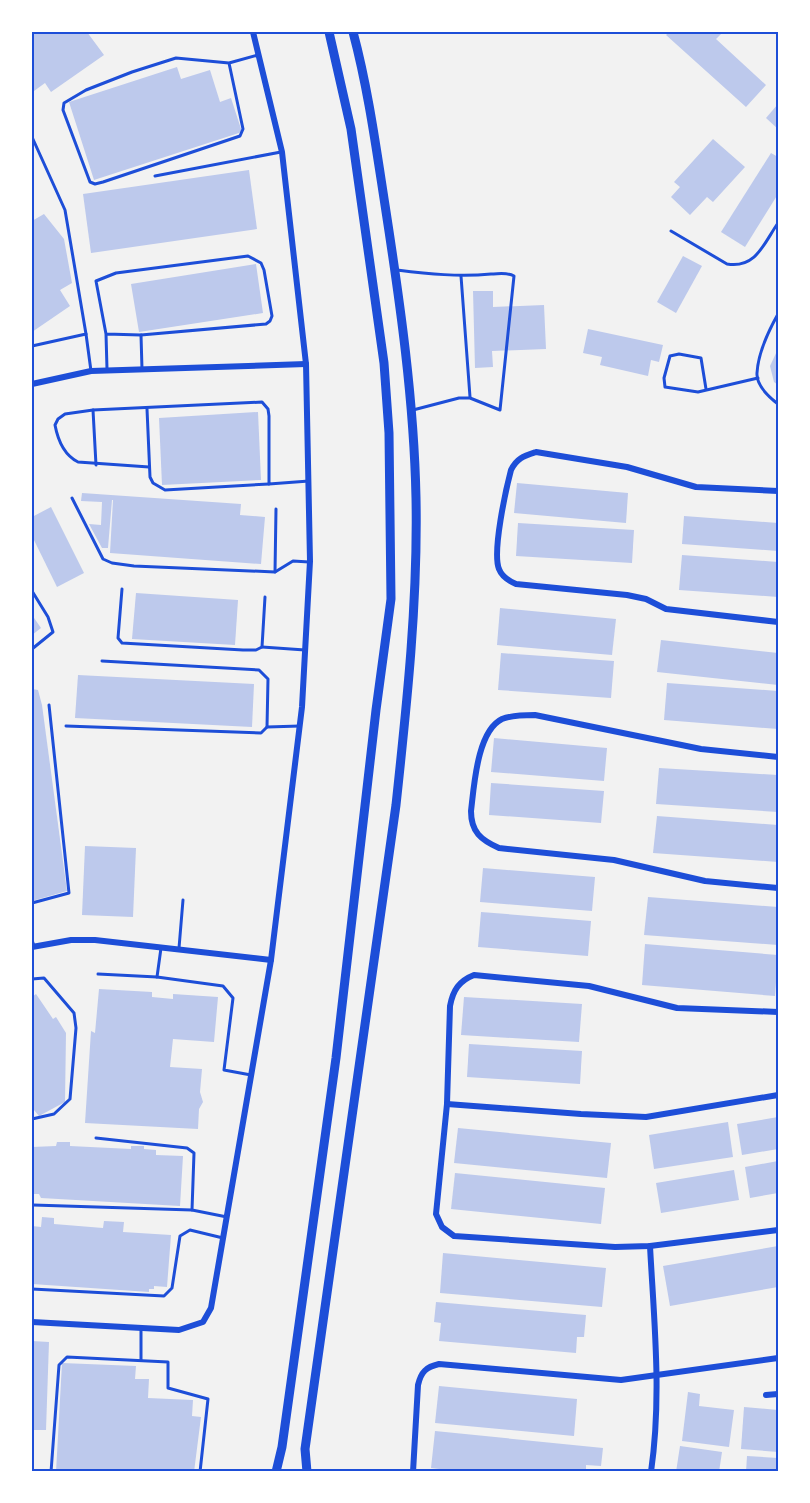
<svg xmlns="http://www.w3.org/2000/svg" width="810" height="1503" font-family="'Noto Serif',serif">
<rect width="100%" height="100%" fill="#f2f2f2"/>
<g fill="#bdc9ec">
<path d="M32,32H87L104,55L51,92L45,83L34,91L32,87Z"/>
<path d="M669,32H723L716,39L766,85L746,107L666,35Z"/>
<path d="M177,67L181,79L210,70L220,102L231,98L242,132L94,180L69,102Z"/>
<path d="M778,104V129L766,118Z"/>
<path d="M713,139L745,167L713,202L707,197L690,215L671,197L680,187L674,182Z"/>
<path d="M771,153L778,157V194L745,247L721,232Z"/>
<path d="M249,170L257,229L91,253L83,194Z"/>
<path d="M44,214L64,239L72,283L60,290L70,306L32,332V221Z"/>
<path d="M683,256L702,266L676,313L657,302Z"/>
<path d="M256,264L263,313L139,332L131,284Z"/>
<path d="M473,291H493V307L544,305L546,349L492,351L493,367L475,368Z"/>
<path d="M588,329L663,345L659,362L651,360L648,376L600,365L602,357L583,353Z"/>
<path d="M778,349V385L774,382L770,366Z"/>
<path d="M258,412L261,480L162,485L159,418Z"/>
<path d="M517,483L628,493L626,523L514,513Z"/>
<path d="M82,493L241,504L240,515L265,517L261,564L110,553L113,500H112L108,548H102L89,524L101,525L102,502L81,501Z"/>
<path d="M51,507L84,573L57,587L32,536V517Z"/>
<path d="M684,516L778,523V551L682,544Z"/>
<path d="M518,523L634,530L632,563L516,556Z"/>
<path d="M682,555L778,562V597L679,590Z"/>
<path d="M136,593L238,600L235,645L132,639Z"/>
<path d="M500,608L616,619L612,655L497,645Z"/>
<path d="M32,615L41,628L32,635Z"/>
<path d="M661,640L778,653V685L657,672Z"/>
<path d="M501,653L614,661L611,698L498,690Z"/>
<path d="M78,675L254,684L252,727L75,718Z"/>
<path d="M667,683L778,691V729L664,720Z"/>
<path d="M32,689L38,690L42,705L67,891L32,901Z"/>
<path d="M494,738L607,748L604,781L491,772Z"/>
<path d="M659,768L778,775V812L656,804Z"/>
<path d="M491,783L604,791L601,823L489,815Z"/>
<path d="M657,816L778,825V862L653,853Z"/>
<path d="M85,846L136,848L133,917L82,915Z"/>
<path d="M483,868L595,877L592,911L480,902Z"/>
<path d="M648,897L778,907V945L644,935Z"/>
<path d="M481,912L591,921L588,956L478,947Z"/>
<path d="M645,944L778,955L775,996L642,985Z"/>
<path d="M99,989L152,992V997L173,999V994L218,997L214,1042L173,1039L170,1067L202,1069L200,1092L203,1102L199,1109L198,1129L85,1123L91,1031L95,1033Z"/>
<path d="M36,994L53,1019L56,1017L66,1033L65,1102L39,1116L34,1110L32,1111V997Z"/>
<path d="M464,997L582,1004L579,1042L461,1035Z"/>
<path d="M469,1044L582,1051L580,1084L467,1077Z"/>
<path d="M778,1117V1149L742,1155L737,1124Z"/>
<path d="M728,1122L733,1157L654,1169L649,1135Z"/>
<path d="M458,1128L611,1143L607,1178L454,1163Z"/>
<path d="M57,1142H70V1146L131,1149V1146H144V1149L156,1150V1155L183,1156L180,1206L41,1198L39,1194H32V1147L56,1146Z"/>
<path d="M778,1161V1193L750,1198L745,1167Z"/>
<path d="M734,1170L739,1200L661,1213L656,1183Z"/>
<path d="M455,1173L605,1188L601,1224L451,1209Z"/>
<path d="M42,1217L54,1218V1224L103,1228L104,1221L124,1222L123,1232L171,1235L167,1287L154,1286V1289H149V1292L32,1284V1226L41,1227Z"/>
<path d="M778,1246V1287L670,1306L663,1266Z"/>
<path d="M443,1253L606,1268L602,1307L440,1293Z"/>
<path d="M436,1302L586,1315L584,1337H577L576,1353L439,1341L441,1323L434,1322Z"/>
<path d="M32,1341L49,1342L46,1430H32Z"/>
<path d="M62,1363L136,1366L135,1379H149L148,1398L193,1400L192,1416L201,1417L194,1472H56Z"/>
<path d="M439,1386L577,1399L574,1436L435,1423Z"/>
<path d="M688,1392L700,1394L699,1406L734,1410L729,1447L682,1441Z"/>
<path d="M744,1407L778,1410V1452L741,1449Z"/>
<path d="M435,1431L603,1448L601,1466L586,1465V1472H463L431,1468Z"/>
<path d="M680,1446L722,1452L719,1472H676Z"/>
<path d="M747,1456L778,1458V1472H746Z"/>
</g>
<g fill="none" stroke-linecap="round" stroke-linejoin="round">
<g stroke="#1d4ed8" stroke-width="3">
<path d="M229,63L243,129L240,136L103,182L95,184L90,182L63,110L64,103L86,90L132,72L176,58L229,63L258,55"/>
<path d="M32,137L65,210L86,334L32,346"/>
<path d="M155,176L281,152"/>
<path d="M671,231L727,264C756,269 764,243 778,223"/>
<path d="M397,270C429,274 459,277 491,274C499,274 507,272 514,276L500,410L470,398H459L413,410"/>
<path d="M461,276L470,397"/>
<path d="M778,314C769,330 758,354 757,373C756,385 769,397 778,404"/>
<path d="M86,334L91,371"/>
<path d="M106,334L141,335L266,324L270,321L272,316L264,270L261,263L248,256L116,273L96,281L106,334L107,369"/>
<path d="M141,335L142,369"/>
<path d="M706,389L701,358L679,354L670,356L664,378L665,387L698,392L758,378"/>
<path d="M147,409L150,477L153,483L165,490L269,484"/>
<path d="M93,410L96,465"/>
<path d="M149,467L78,462C64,455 58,441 55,425L58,419L65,414L93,410L262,402L268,409L269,416V484L309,481"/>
<path d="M72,498L103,559L112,563L134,566L275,572L293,561L309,562"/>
<path d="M275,572L276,509"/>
<path d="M122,589L118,638L122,643L243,650H256L262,647L265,597"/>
<path d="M32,591L48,617L53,632L32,649"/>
<path d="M262,647L305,650"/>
<path d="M102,661L259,670L268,679L267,727L300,726"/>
<path d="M66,726L261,733L267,727"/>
<path d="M32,903L69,893L49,705"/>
<path d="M32,940L34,946"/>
<path d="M161,948L157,977L223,986L233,998L224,1070L251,1075"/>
<path d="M179,948L183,900"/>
<path d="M98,974L157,977"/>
<path d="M32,979L44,978L74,1013L76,1028L70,1099L54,1114L32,1119"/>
<path d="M96,1138L187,1148L194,1153L192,1210L227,1217"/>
<path d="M33,1205L192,1210"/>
<path d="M32,1289L164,1296L172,1288L180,1236L190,1230L223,1238"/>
<path d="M141,1329V1360"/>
<path d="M51,1472L59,1365L67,1357L168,1362V1388L208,1399L200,1472"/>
</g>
<g stroke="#1d4ed8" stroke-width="6">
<path d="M32,384L91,371L306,364"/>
<path d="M778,491L696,487L627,467L536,452C524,456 517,458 511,470C506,489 492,552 499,569C502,577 509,581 516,584L627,595L646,599L666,609L778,622"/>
<path d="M778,757L701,749L535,715C525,715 512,715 502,719C477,731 474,787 471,811C471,832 481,840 499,848L614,860L705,881L778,888"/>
<path d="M32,947L71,940H95L271,960"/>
<path d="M778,1012L677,1008L589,986L474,975C459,981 453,990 450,1006L447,1104L436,1214L442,1227L454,1236L615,1247L650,1246L778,1230"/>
<path d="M447,1104L581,1114L646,1117L778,1095"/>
<path d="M650,1246C654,1321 662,1396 651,1472"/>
<path d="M32,1322L179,1330L203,1322L211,1308L271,960L302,707L310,561L306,364L282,152L253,32"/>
<path d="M766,1395L778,1394"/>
<path d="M413,1472L418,1385C421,1372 426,1367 439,1364L621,1380L778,1358"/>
</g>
<g stroke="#1d4ed8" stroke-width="9">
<path d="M276,1472L282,1447L336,1058L376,710L391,599L389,433L384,363L351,129L329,32"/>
<path d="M307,1472L305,1449L396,805C407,703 418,600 416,498C414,400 400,302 385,205C376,147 368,88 353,32"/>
</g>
</g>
<rect width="810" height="1503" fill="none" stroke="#ffffff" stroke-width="66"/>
<rect x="33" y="33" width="744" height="1437" fill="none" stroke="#1d4ed8" stroke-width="2"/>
</svg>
